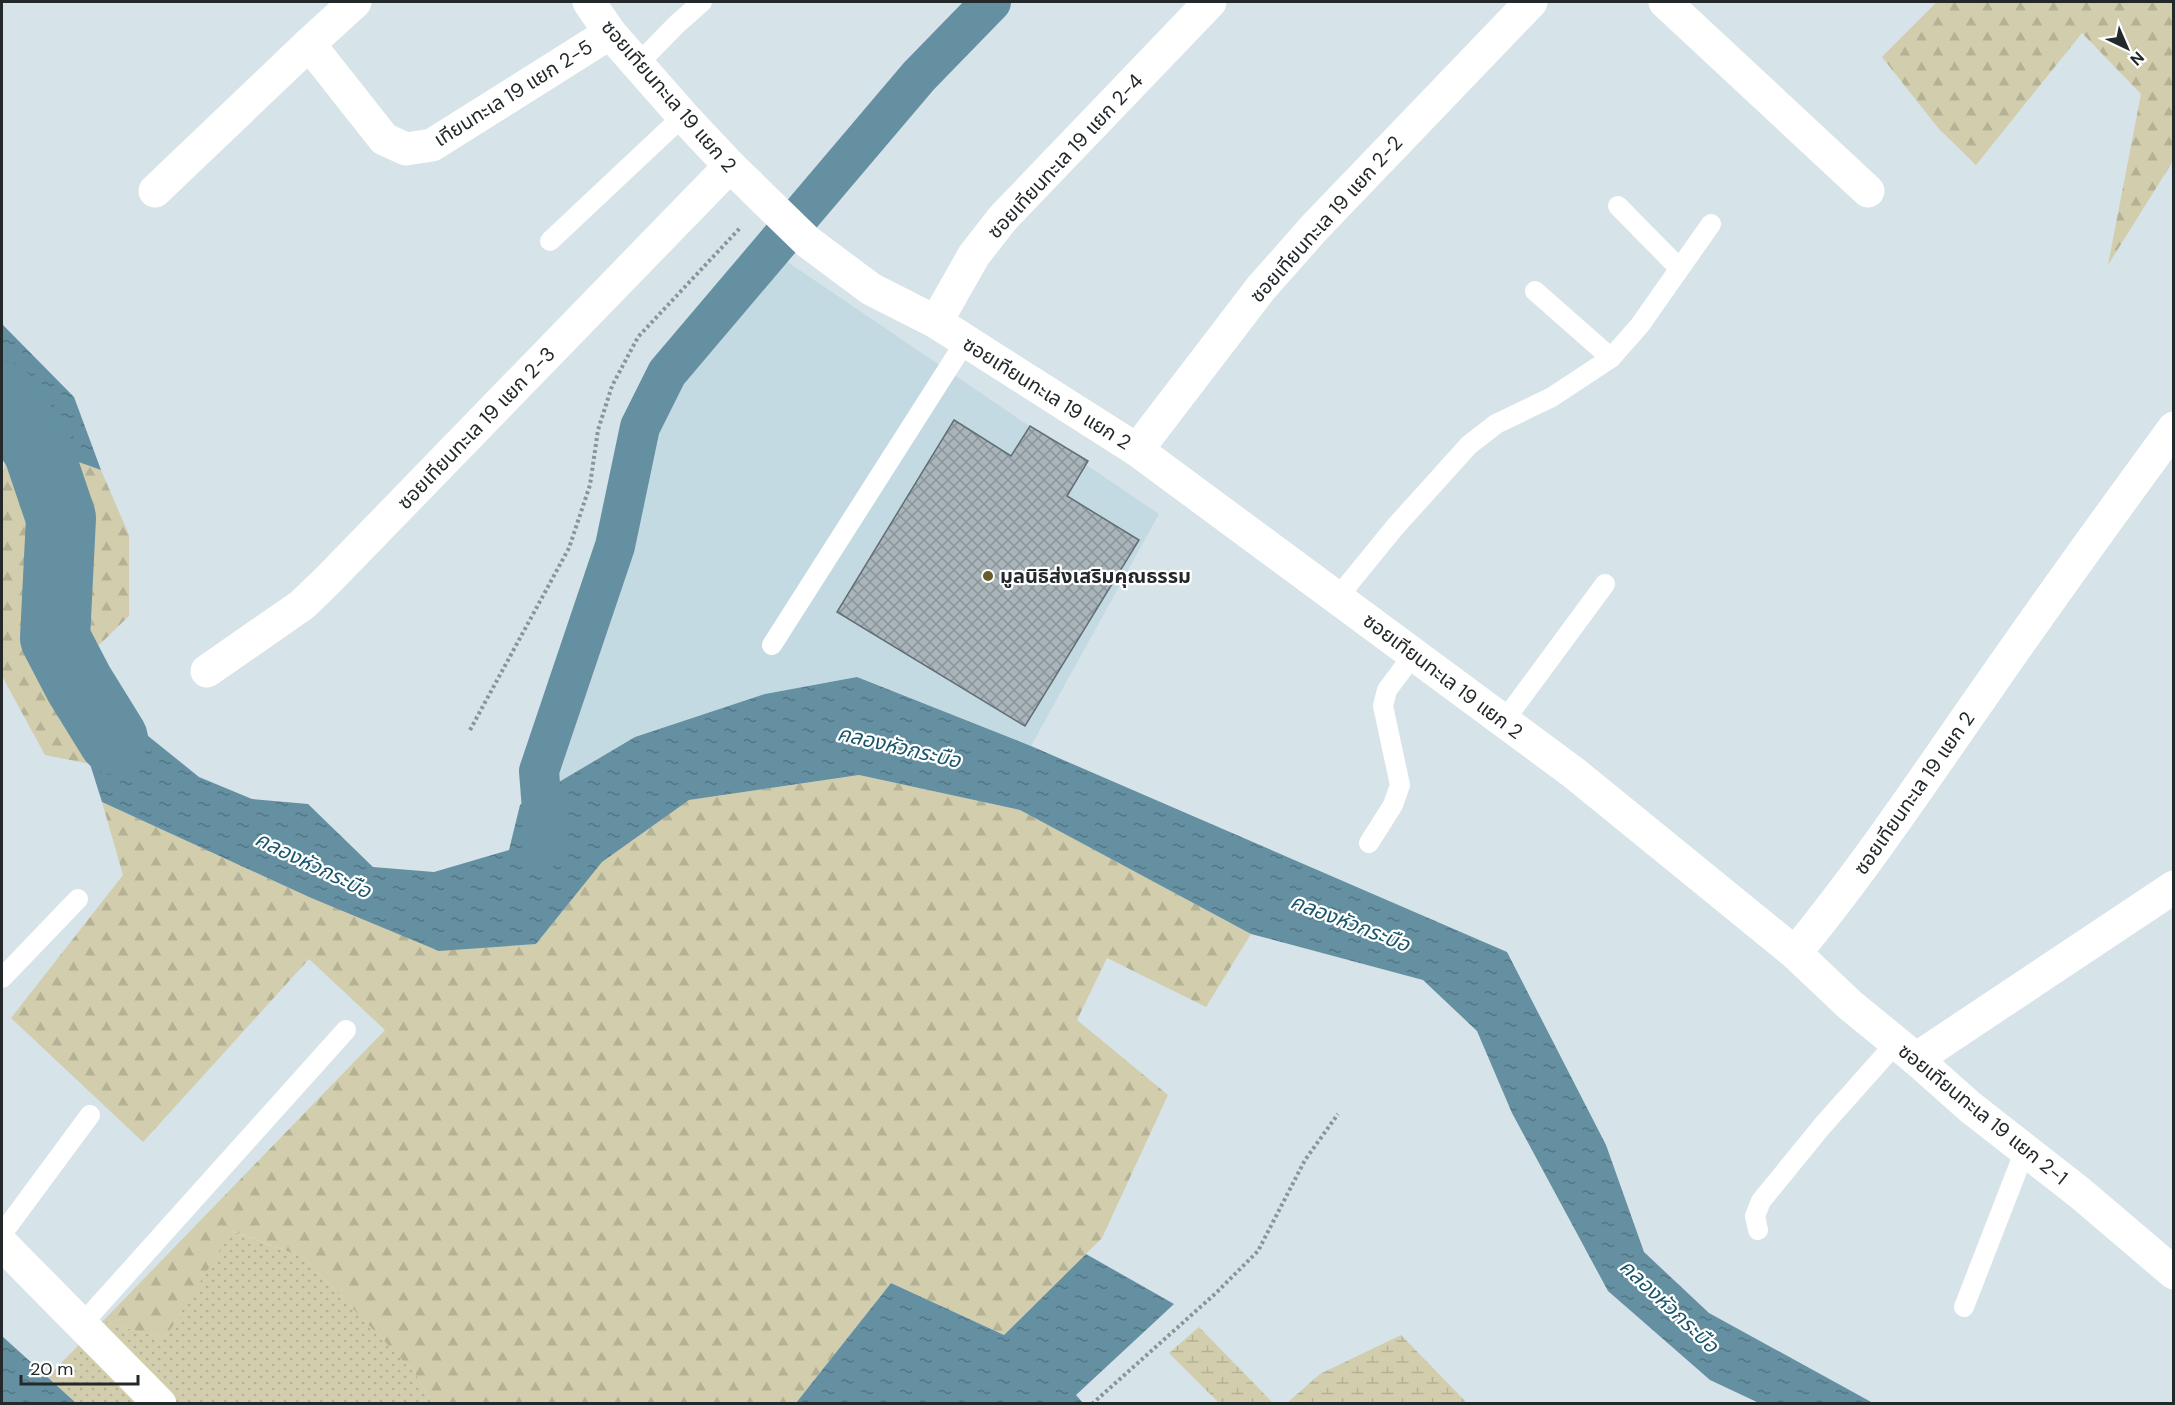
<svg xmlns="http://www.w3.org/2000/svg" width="2175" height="1405" font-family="'DM Sans','Noto Sans Thai',sans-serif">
<defs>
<pattern id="grass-dots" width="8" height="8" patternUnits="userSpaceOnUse" patternTransform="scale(1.5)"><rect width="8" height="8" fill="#d2cead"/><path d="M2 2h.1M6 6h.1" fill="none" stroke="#b4b195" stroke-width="1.8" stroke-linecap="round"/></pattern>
<pattern id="forest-firs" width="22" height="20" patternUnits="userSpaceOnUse" patternTransform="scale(1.5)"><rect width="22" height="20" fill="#d2cead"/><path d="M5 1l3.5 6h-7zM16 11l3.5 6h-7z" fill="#b4b195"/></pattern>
<pattern id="wetland-marsh" width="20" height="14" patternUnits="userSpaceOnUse" patternTransform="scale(1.5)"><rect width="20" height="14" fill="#d2cead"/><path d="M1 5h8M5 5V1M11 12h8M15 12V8" fill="none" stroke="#b4b195"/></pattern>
<pattern id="water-ripples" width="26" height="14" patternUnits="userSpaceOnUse" patternTransform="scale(1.5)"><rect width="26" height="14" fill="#6490a2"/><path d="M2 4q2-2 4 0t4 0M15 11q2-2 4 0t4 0" fill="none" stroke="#527684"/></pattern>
<pattern id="building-cross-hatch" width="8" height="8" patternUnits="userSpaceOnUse" patternTransform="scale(1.5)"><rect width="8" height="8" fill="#a9b5bb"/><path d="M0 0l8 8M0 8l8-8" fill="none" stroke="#899398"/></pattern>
</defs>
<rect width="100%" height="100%" fill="#d6e3e9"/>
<path fill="#c4dae3" d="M764,246L1159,514L1031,746L857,677L765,694L635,737L520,805L550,675L593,566L640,397L670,355Z"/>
<path fill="url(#grass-dots)" d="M231,1231L303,1257L415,1373L432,1403H76L47,1377L102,1322L165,1338Z"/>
<g fill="url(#forest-firs)">
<path d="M1937,2H2173V161L2108,265L2141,94L2082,33L1976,165L1939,129L1882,57Z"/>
<path d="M8,437L101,470L129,535V616L94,650L47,657L90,764L45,755L2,676V471L4,469Z"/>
<path d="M859,775L1020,810L1251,934L1206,1007L1107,958L1077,1020L1168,1095L1102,1238L1004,1335L891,1283L796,1403H432L415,1373L303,1257L232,1231L165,1338L102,1322L385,1030L309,959L143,1142L11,1018L123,875L102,802L309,897L536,944L602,862L688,800Z"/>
</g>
<g fill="url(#wetland-marsh)">
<path d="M1199,1327L1273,1403H1219L1169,1353Z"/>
<path d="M1401,1335L1467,1403H1287L1320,1374Z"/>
</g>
<g fill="url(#water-ripples)">
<path d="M2,324L74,397L101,470L8,437L2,429Z"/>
<path d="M94,650L127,719L199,777L252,799L308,804L373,867L434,872L509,850L520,805L635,737L765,694L857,677L1031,746L1507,952L1606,1145L1644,1252L1709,1313L1873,1403H1759L1710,1380L1608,1291L1512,1113L1477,1031L1423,980L1251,934L1020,810L859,775L689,800L602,862L536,944L439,951L309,897L102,802L90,764L47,657Z"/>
<path d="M1086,1254L1174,1304L1076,1395L1083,1403H796L891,1283L1004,1335Z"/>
<path d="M2,1336L76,1403H2Z"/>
</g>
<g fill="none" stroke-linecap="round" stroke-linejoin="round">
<path stroke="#6490a2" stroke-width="40" d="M545,848L539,771L615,546L640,427L667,373L919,76L991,2"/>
<path stroke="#6490a2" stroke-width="70" d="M2,396L38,450L61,518L55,638L79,684L113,739"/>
</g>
<path fill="url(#building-cross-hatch)" stroke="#626e73" stroke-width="1.5" d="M954,420L1011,456L1030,426L1088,461L1067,496L1139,540L1025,726L837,612Z"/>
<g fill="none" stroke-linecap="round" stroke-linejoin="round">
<g stroke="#8b9599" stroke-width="4" stroke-dasharray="3 3" stroke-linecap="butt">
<path d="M470,730L569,548L590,485L598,430L612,386L638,337L740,228"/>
<path d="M1092,1404L1217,1292L1258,1251L1305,1160L1338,1114"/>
</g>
<g stroke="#fff" stroke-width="20">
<path d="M638,64L677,24L702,2"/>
<path d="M1618,206L1679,268"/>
<path d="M550,241L683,116"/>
<path d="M1535,291L1611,358"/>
<path d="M1338,597L1395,527L1469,445L1496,424L1552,397L1611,358L1640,325L1711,224"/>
<path d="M772,645L965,342"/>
<path d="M1504,721L1605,584"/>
<path d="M1369,843L1393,805L1400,785L1383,706L1387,690L1414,654"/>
<path d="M2,978L78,899"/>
<path d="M1758,1230L1755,1216L1761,1201L1823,1125L1896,1043"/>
<path d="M2,1234L90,1115"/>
<path d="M1964,1307L2025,1150"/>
<path d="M82,1324L346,1030"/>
</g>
<g stroke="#fff" stroke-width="33">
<path d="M355,2L309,44L384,139L406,149L432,145L610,33"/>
<path d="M589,2L610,33L683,116L730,166L808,242L871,289L936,322L1137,450L1574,773L1795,953C1862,872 1920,785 1980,699C2043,608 2108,518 2174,428"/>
<path d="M1665,2L1868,191"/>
<path d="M155,191L309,44"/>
<path d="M936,322L974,255L1003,218L1210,2"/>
<path d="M1137,450L1261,288L1315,227L1531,2"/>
<path d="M207,671L302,605L327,581L730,166"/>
<path d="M1795,953L1850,1005L1916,1059L1970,1107L2080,1193L2174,1273"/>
<path d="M1916,1059L2174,887"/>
<path d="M2,1244L160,1404"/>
</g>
</g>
<circle fill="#655e2a" stroke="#fff" stroke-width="2" cx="988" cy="576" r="6"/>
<g text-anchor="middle" stroke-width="4.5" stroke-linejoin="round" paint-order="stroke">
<g font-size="20" fill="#23282a" stroke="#fff">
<text transform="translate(513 93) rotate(-32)" y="7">เทียนทะเล 19 แยก 2-5</text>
<text transform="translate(669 96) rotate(49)" y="7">ซอยเทียนทะเล 19 แยก 2</text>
<text transform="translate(1065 156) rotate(-47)" y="7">ซอยเทียนทะเล 19 แยก 2-4</text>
<text transform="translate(1326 219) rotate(-48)" y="7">ซอยเทียนทะเล 19 แยก 2-2</text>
<text transform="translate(1047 393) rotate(32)" y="7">ซอยเทียนทะเล 19 แยก 2</text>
<text transform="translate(476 428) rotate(-46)" y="7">ซอยเทียนทะเล 19 แยก 2-3</text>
<text transform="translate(1443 676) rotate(37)" y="7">ซอยเทียนทะเล 19 แยก 2</text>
<text transform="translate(1914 793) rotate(-55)" y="7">ซอยเทียนทะเล 19 แยก 2</text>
<text transform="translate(1983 1114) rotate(39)" y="7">ซอยเทียนทะเล 19 แยก 2-1</text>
</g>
<g font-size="20" font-weight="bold" fill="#23282a" stroke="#fff" text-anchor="start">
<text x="1000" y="583">มูลนิธิส่งเสริมคุณธรรม</text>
</g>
<g font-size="21" font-style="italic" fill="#1a566a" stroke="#fff">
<text transform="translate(899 747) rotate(13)" y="7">คลองหัวกระบือ</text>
<text transform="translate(313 865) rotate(26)" y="7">คลองหัวกระบือ</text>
<text transform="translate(1350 923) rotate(21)" y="7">คลองหัวกระบือ</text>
<text transform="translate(1669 1306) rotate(43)" y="7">คลองหัวกระบือ</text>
</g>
</g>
<rect width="2175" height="1405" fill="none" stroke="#23282a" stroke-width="6"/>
<g transform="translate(2127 48) rotate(136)" stroke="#ffffff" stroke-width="4.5" paint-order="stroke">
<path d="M0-4.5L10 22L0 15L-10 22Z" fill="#23282a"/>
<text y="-9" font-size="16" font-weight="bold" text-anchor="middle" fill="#23282a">N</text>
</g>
<path d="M21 1375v9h117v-9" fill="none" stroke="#23282a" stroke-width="3"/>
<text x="30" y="1375" font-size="18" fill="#23282a" stroke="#ffffff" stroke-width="4.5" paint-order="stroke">20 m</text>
</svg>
